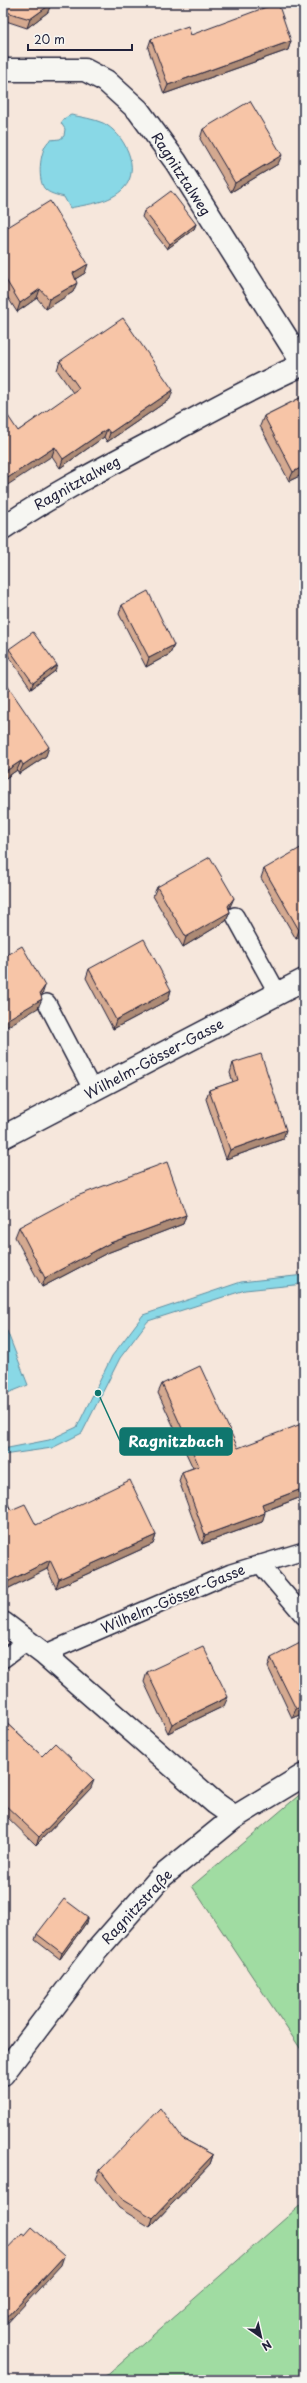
<svg xmlns="http://www.w3.org/2000/svg" width="307" height="2383" font-family="'Playpen Sans',sans-serif">
<rect width="100%" height="100%" fill="#f6e7dc"/>
<filter id="ink" filterUnits="userSpaceOnUse"><feTurbulence type="fractalNoise" baseFrequency=".025" numOctaves="2"/><feDisplacementMap in="SourceGraphic" scale="8" xChannelSelector="R" yChannelSelector="G"/><feConvolveMatrix kernelMatrix="1 2 1 2 8 2 1 2 1" color-interpolation-filters="sRGB"/></filter>
<g filter="url(#ink)">
<g fill="#a0dca2" stroke="#617f6e">
<path d="M304,1791V2054L192,1886Z"/>
<path d="M304,2202V2380H102Z"/>
</g>
<g fill="#89d8e6" stroke="#608fa2">
<path d="M71,115C81,117 94,119 103,123C124,133 142,169 124,188C110,203 88,204 70,208L64,197C57,195 49,194 44,188C37,178 40,147 50,140L60,139L64,136L65,129L61,123L65,118Z"/>
<path d="M304,1275V1284L245,1290L148,1321L120,1358L82,1433L52,1448L3,1455V1449L49,1440L77,1427L112,1356L143,1315L241,1282Z"/>
<path d="M7,1331L28,1385L3,1395V1332Z"/>
</g>
<g fill="none" stroke-linecap="round" stroke-linejoin="round">
<g stroke="#22223b" stroke-width="20">
<g id="lane">
<path d="M235,916L278,994"/>
<path d="M47,1003L93,1091"/>
<path d="M260,1564L304,1616"/>
<path d="M44,1654L231,1573L304,1551"/>
<path d="M3,1659L27,1641"/>
</g>
</g>
<g stroke="#22223b" stroke-width="25">
<g id="street">
<path d="M3,70H85L106,81L138,110L176,162L303,364"/>
<path d="M3,528C53,494 105,467 158,439C206,413 254,386 304,364"/>
<path d="M3,1137L304,980"/>
<path d="M3,1623L44,1654L215,1803L235,1817"/>
</g>
</g>
<g stroke="#22223b" stroke-width="25">
<path id="secondary" d="M3,2074L97,1950L160,1878L235,1817L304,1775"/>
</g>
<use href="#lane" stroke="#f6f6f2" stroke-width="17"/>
<use href="#street" stroke="#f6f6f2" stroke-width="22"/>
<use href="#secondary" stroke="#f6f6f2" stroke-width="22"/>
</g>
<g fill="#d4a990" stroke="#22223b">
<path d="M3,3L48,12L27,28L3,20Z"/>
<path d="M191,35L291,41L288,50L164,94L148,48L151,39Z"/>
<path d="M203,129L278,164L231,192L200,139Z"/>
<path d="M144,211L196,224L194,229L167,249L142,217Z"/>
<path d="M3,230L85,273L75,279L73,292L46,309L37,298L17,312L3,290Z"/>
<path d="M60,361L170,399L107,442L104,437L60,468L52,456L18,431L73,393L57,370Z"/>
<path d="M304,396V474L289,481L260,426L264,416Z"/>
<path d="M122,605L174,645L170,654L146,667L119,614Z"/>
<path d="M9,649L55,671L31,689L7,654Z"/>
<path d="M3,688L46,756L19,774L17,770L3,780Z"/>
<path d="M264,869L304,935L296,939L261,878Z"/>
<path d="M157,887L230,907L229,909L230,912L226,921L183,947L153,896Z"/>
<path d="M89,969L171,990L168,1000L113,1029L86,978Z"/>
<path d="M304,1007V1015L302,1012Z"/>
<path d="M233,1063L283,1139L226,1159L206,1099L209,1090L233,1082L230,1073Z"/>
<path d="M186,1215L183,1224L107,1253L42,1287L15,1237L19,1227Z"/>
<path d="M162,1384L238,1448L304,1496L265,1511L262,1522L202,1544L179,1481L182,1472L193,1468L158,1393Z"/>
<path d="M3,1495L11,1510L36,1525L156,1535L153,1544L56,1588L47,1569L3,1591Z"/>
<path d="M271,1658L304,1713L292,1718L268,1667Z"/>
<path d="M147,1672L224,1706L168,1733L144,1682Z"/>
<path d="M3,1720L42,1756L91,1788L36,1845L3,1813Z"/>
<path d="M86,1923L60,1959L35,1940L37,1934Z"/>
<path d="M182,2138L213,2155L210,2164L150,2227L119,2208L96,2179L100,2170Z"/>
</g>
<g fill="#ad8a75" stroke="#22223b">
<path d="M51,4L48,12L27,28L30,19Z"/>
<path d="M291,41L288,50L164,94L168,85Z"/>
<path d="M282,155L278,164L231,192L235,183Z"/>
<path d="M196,224L194,229L167,249L170,244Z"/>
<path d="M88,264L85,273L69,283L73,273Z"/>
<path d="M77,283L73,292L46,309L49,299Z"/>
<path d="M40,289L37,298L17,312L20,303Z"/>
<path d="M173,390L170,399L107,442L110,433Z"/>
<path d="M107,429L104,437L60,468L63,459Z"/>
<path d="M55,447L52,456L3,488V481Z"/>
<path d="M304,466V474L289,481L293,472Z"/>
<path d="M174,645L170,654L146,667L149,658Z"/>
<path d="M57,665L55,671L31,689L33,683Z"/>
<path d="M49,747L46,756L19,774L23,765Z"/>
<path d="M21,761L17,770L3,780V773Z"/>
<path d="M234,898L230,907L226,914L230,912L226,921L183,947L186,937L228,906Z"/>
<path d="M304,927V935L296,939L299,930Z"/>
<path d="M45,986L42,995L37,1002L42,999L38,1008L3,1029V1022L40,993Z"/>
<path d="M171,990L168,1000L113,1029L116,1020Z"/>
<path d="M286,1130L283,1139L226,1159L230,1150Z"/>
<path d="M186,1215L183,1224L107,1253L42,1287L45,1278L110,1243Z"/>
<path d="M304,1488V1496L259,1513L262,1504Z"/>
<path d="M265,1513L262,1522L202,1544L205,1535Z"/>
<path d="M156,1535L153,1544L56,1588L59,1579Z"/>
<path d="M50,1560L47,1569L3,1591V1584Z"/>
<path d="M228,1697L224,1706L168,1733L172,1724Z"/>
<path d="M304,1705V1713L292,1718L296,1709Z"/>
<path d="M94,1780L91,1788L36,1845L39,1837Z"/>
<path d="M88,1917L86,1923L60,1959L62,1953Z"/>
<path d="M213,2155L210,2164L150,2227L153,2218Z"/>
<path d="M64,2256L61,2265L3,2328V2322Z"/>
</g>
<g fill="#f7c5a7" stroke="#22223b">
<path d="M3,3H50L51,4L30,19L3,11Z"/>
<path d="M277,3H278L291,41L168,85L151,39L188,26L191,35Z"/>
<path d="M250,101L282,155L235,183L203,129Z"/>
<path d="M171,191L196,224L170,244L144,211Z"/>
<path d="M50,201L88,264L73,273L77,283L49,299L40,289L20,303L3,275V230Z"/>
<path d="M123,318L173,390L110,433L107,429L63,459L55,447L3,481V415L6,413L18,431L79,388L60,361Z"/>
<path d="M304,396V466L293,472L264,416Z"/>
<path d="M148,591L174,645L149,658L122,605Z"/>
<path d="M33,632L57,665L33,683L9,649Z"/>
<path d="M7,685L49,747L23,765L21,761L3,773V688Z"/>
<path d="M304,846V927L299,930L264,869Z"/>
<path d="M210,857L234,898L228,906L230,912L186,937L157,887Z"/>
<path d="M144,939L171,990L116,1020L89,969Z"/>
<path d="M22,946L45,986L40,993L42,999L3,1022V957Z"/>
<path d="M261,1054L286,1130L230,1150L209,1090L238,1080L233,1063Z"/>
<path d="M167,1162L186,1215L110,1243L45,1278L19,1227L77,1196Z"/>
<path d="M200,1366L238,1448L304,1423V1488L262,1504L265,1513L205,1535L182,1472L199,1466L162,1384Z"/>
<path d="M130,1480L156,1535L59,1579L50,1560L3,1584V1495L11,1510L25,1504L36,1525Z"/>
<path d="M304,1641V1705L296,1709L271,1658Z"/>
<path d="M203,1646L228,1697L172,1724L147,1672Z"/>
<path d="M3,1720L42,1756L55,1743L94,1780L39,1837L3,1803Z"/>
<path d="M64,1899L88,1917L62,1953L37,1934Z"/>
<path d="M160,2108L182,2138L213,2155L153,2218L122,2199L100,2170Z"/>
<path d="M32,2227L64,2256L3,2322V2253L22,2233L25,2235Z"/>
</g>
</g>
<g text-anchor="middle" stroke-width="4" stroke-linejoin="round" paint-order="stroke">
<g font-size="14" fill="#22223b" stroke="#f6f6f2">
<text transform="translate(181 174) rotate(57)" y="5">Ragnitztalweg</text>
<text transform="translate(77 483) rotate(-29)" y="5">Ragnitztalweg</text>
<text transform="translate(154 1059) rotate(-28)" y="5">Wilhelm-Gösser-Gasse</text>
<text transform="translate(173 1599) rotate(-23)" y="5">Wilhelm-Gösser-Gasse</text>
<text transform="translate(137 1907) rotate(-47)" y="5">Ragnitzstraße</text>
</g>
</g>
<path fill="none" stroke="#0f766e" stroke-width="1.5" d="M98 1393L120 1441"/>
<circle fill="#0f766e" stroke="#f6f6f2" stroke-width="1.5" cx="98" cy="1393" r="4"/>
<rect fill="#0f766e" stroke="#0f766e" stroke-width="1.5" x="120" y="1428" width="112" height="27" rx="4"/>
<g font-size="15" text-anchor="middle" font-weight="bold" fill="#fff">
<text x="176" y="1447">Ragnitzbach</text>
</g>
<rect width="307" height="2383" fill="none" stroke="#f6f6f2" stroke-width="16"/>
<rect x="8" y="8" width="291" height="2367" fill="none" stroke="#22223b" stroke-width="1.5" filter="url(#ink)"/>
<g transform="translate(261 2337) rotate(146)" stroke="#f6f6f2" stroke-width="3" paint-order="stroke">
<path d="M0-3L7 15L0 10L-7 15Z" fill="#22223b"/>
<text y="-6" font-size="11" font-weight="bold" text-anchor="middle" fill="#22223b">N</text>
</g>
<path d="M28 44v6h104v-6" fill="none" stroke="#22223b" stroke-width="2"/>
<text x="34" y="44" font-size="12" fill="#22223b" stroke="#f6f6f2" stroke-width="3" paint-order="stroke">20 m</text>
</svg>
